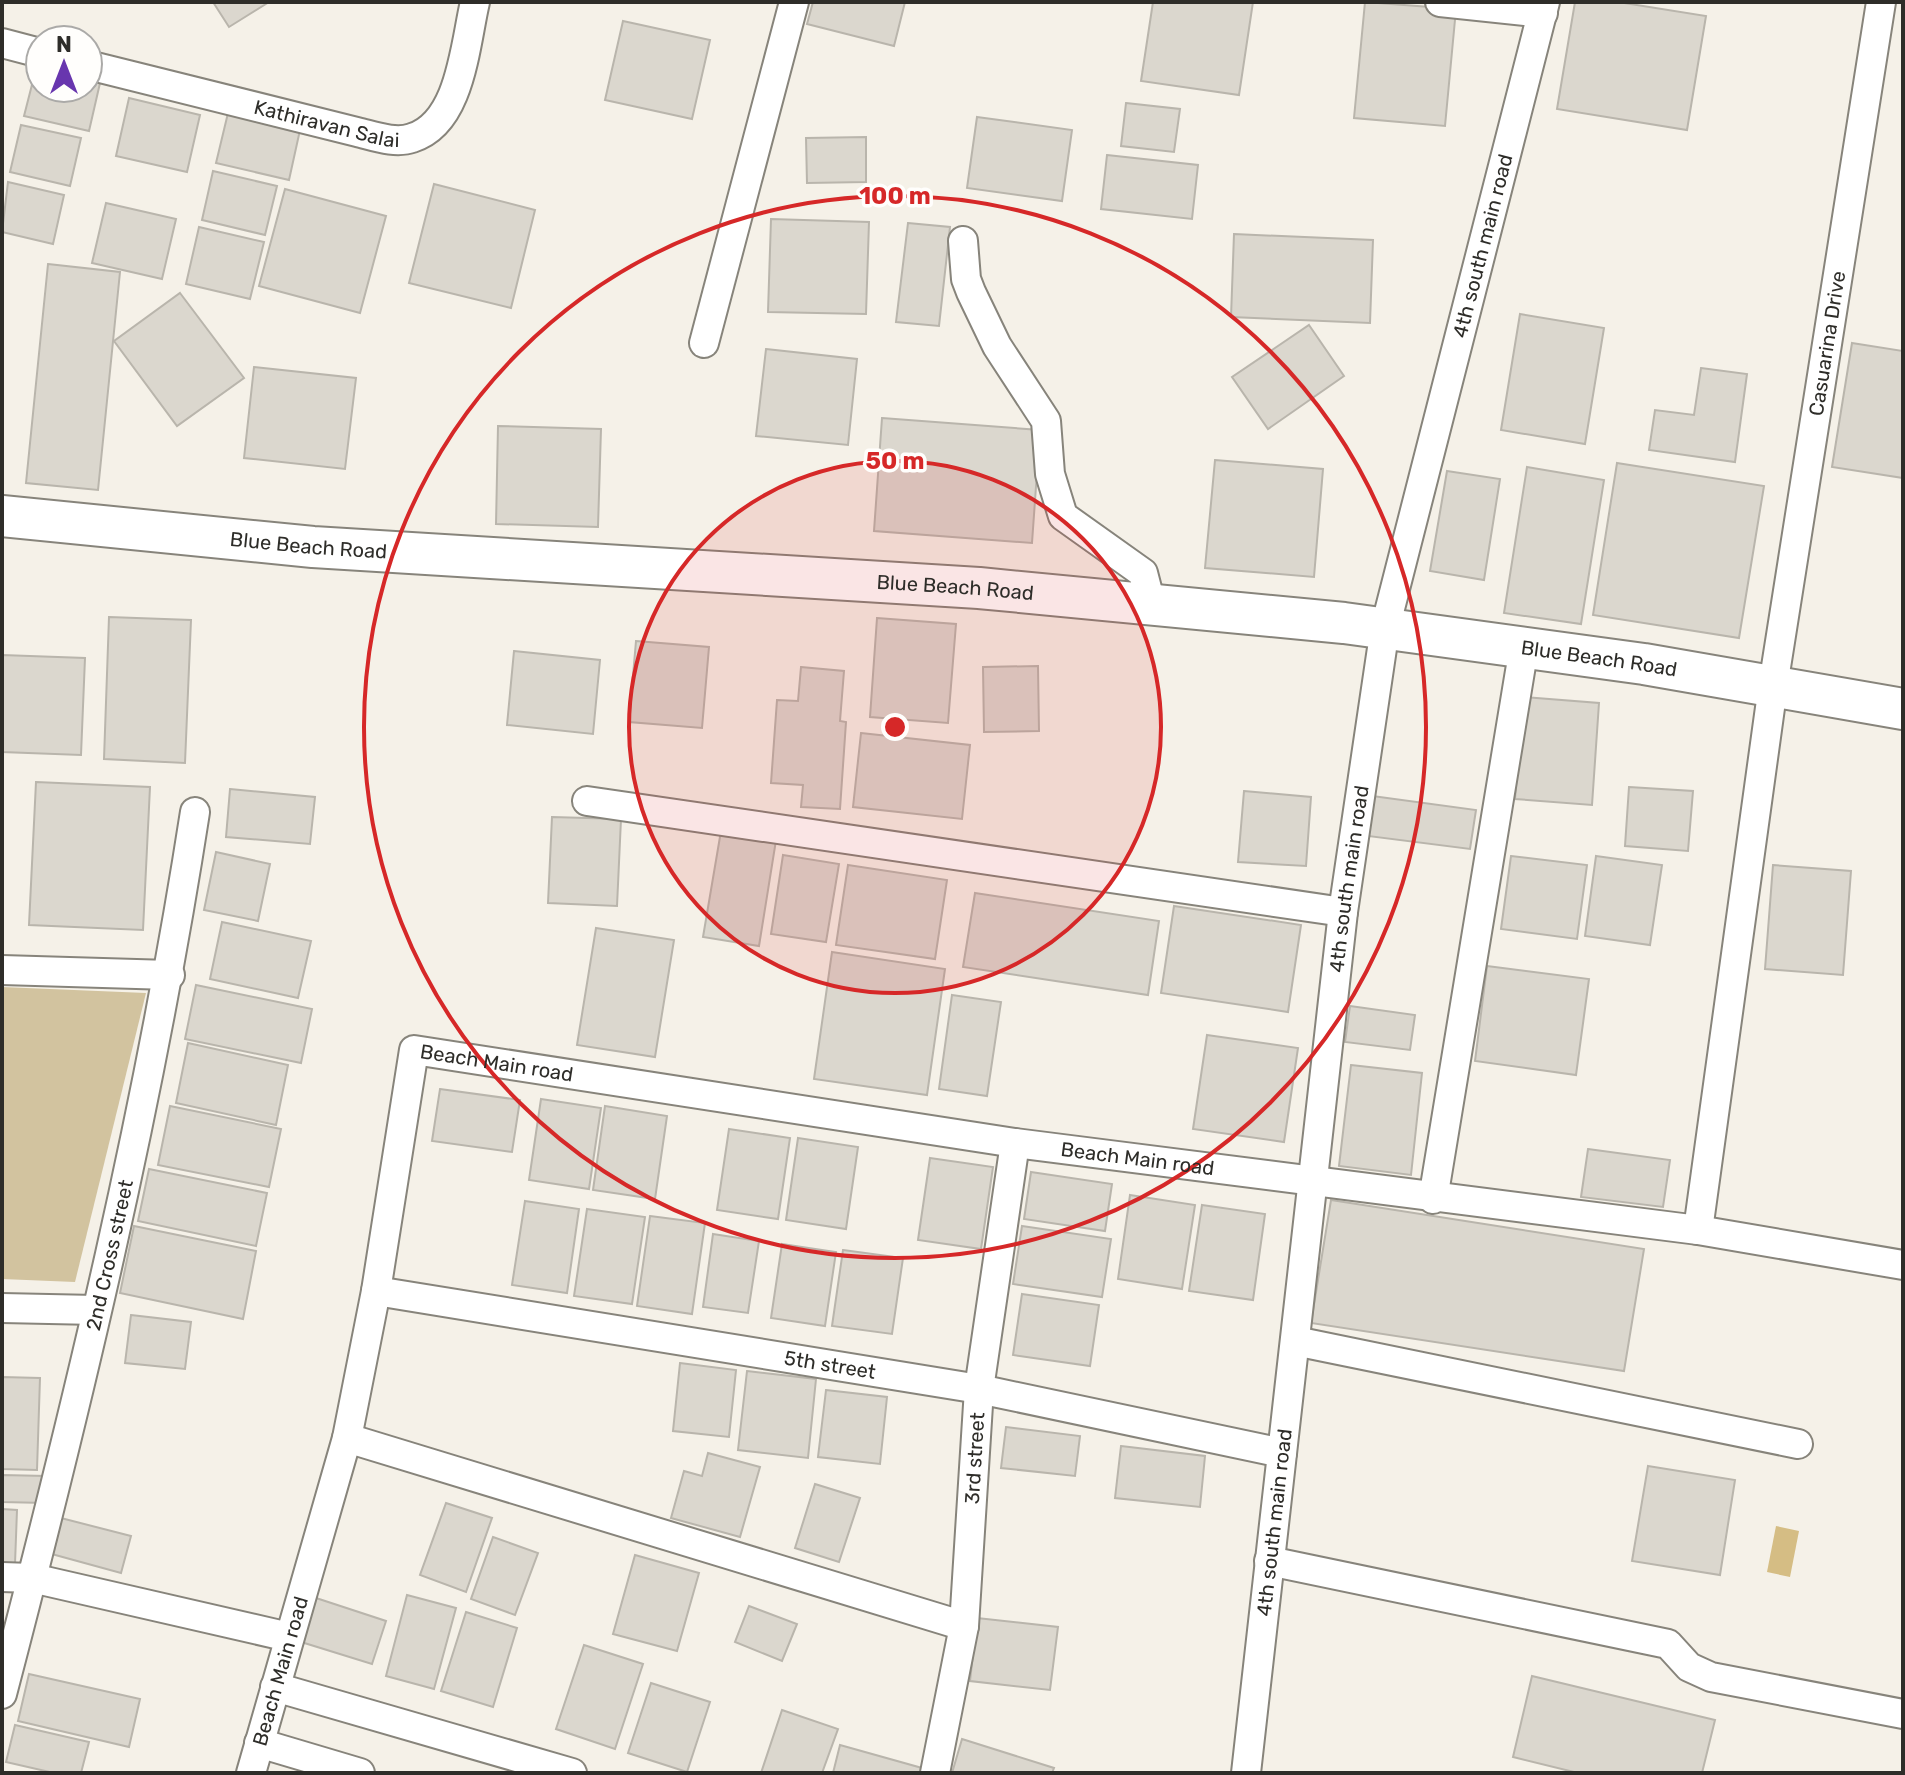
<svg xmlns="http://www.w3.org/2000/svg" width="1905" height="1775" font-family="Rubik,sans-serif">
<rect width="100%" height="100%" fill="#f5f1e8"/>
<path fill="#d2c39f" d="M2,987L146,993L75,1282L2,1279Z"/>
<path fill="#d5bd84" d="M1776,1526L1799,1531L1790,1577L1767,1572Z"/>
<g fill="#dbd7ce" stroke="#b9b5ac" stroke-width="2">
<path d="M213,2H269L229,27Z"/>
<path d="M813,2H905L894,46L807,24Z"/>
<path d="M1153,2H1253L1239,95L1141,81Z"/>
<path d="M1365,2L1456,9L1445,126L1354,118Z"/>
<path d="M1575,2H1618L1706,16L1687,130L1557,109Z"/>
<path d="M623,21L710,40L692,119L605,100Z"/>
<path d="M36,69L40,70V88H88V81L100,83L89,131L24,116Z"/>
<path d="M129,98L200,115L187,172L116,156Z"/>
<path d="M1126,103L1180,109L1174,152L1121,146Z"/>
<path d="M228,113L300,130L289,180L216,163Z"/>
<path d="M977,117L1072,130L1062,201L967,188Z"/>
<path d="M21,125L81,138L70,186L10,172Z"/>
<path d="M866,137V182L807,183L806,138Z"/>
<path d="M1107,155L1198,165L1192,219L1101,209Z"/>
<path d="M213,171L277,186L265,235L202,220Z"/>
<path d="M8,182L64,195L53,244L2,232Z"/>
<path d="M434,184L535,210L511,308L409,283Z"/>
<path d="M285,189L386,216L360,313L259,286Z"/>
<path d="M106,203L176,219L162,279L92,263Z"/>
<path d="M771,219L869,222L866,314L768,312Z"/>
<path d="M908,223L950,227L939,326L896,322Z"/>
<path d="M199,227L264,242L250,299L186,284Z"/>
<path d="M1234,234L1373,240L1370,323L1231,317Z"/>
<path d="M48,264L120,272L98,490L26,483Z"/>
<path d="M180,293L244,378L177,426L114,341Z"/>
<path d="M1520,314L1604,328L1585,444L1501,430Z"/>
<path d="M1309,325L1344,376L1268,429L1232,377Z"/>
<path d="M1852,343L1903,351V478L1832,467Z"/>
<path d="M766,349L857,359L848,445L756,436Z"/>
<path d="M254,367L356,378L345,469L244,458Z"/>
<path d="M1701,368L1747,374L1735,462L1649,450L1655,410L1694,415Z"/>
<path d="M882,418L1040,430L1032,543L874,531Z"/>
<path d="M498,426L601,429L598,527L496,524Z"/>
<path d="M1215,460L1323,469L1314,577L1205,568Z"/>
<path d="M1617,463L1764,486L1739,638L1593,615Z"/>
<path d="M1527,467L1604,480L1581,624L1504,613Z"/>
<path d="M1447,471L1500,479L1484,580L1430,571Z"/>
<path d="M109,617L191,620L185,763L104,759Z"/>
<path d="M877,618L956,624L948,723L870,717Z"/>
<path d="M636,641L709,647L702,728L629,722Z"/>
<path d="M514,651L600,660L593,734L507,725Z"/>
<path d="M2,655L85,658L81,755L2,752Z"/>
<path d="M1038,666L1039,731L984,732L983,667Z"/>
<path d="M801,667L844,671L840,721L846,722L840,809L801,807L803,785L771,783L777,700L798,701Z"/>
<path d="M1523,697L1599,703L1592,805L1515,799Z"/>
<path d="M861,733L970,745L962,819L853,807Z"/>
<path d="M36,782L150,787L143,930L29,925Z"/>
<path d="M1629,787L1693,791L1688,851L1625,846Z"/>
<path d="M230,789L315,797L310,844L226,837Z"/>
<path d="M1244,791L1311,797L1306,866L1238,862Z"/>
<path d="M1365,795L1476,810L1470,849L1360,835Z"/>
<path d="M552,817L621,819L617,906L548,903Z"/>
<path d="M722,825L777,834L759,946L703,937Z"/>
<path d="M216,852L270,864L258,921L204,910Z"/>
<path d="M783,855L839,864L826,942L771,934Z"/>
<path d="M1511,856L1587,865L1577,939L1501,929Z"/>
<path d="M1596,856L1662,865L1650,945L1585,936Z"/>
<path d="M848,865L947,880L935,959L836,945Z"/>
<path d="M1773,865L1851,871L1843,975L1765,969Z"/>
<path d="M975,893L1159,921L1148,995L963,967Z"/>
<path d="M1174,906L1301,925L1288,1012L1161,993Z"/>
<path d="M222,922L311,941L298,998L210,979Z"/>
<path d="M596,928L674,940L655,1057L577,1045Z"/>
<path d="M832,952L945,969L927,1095L814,1079Z"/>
<path d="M1487,966L1589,979L1576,1075L1475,1061Z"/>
<path d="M196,985L312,1009L301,1063L185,1039Z"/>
<path d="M952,995L1001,1002L987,1096L939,1089Z"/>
<path d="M1350,1006L1415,1015L1410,1050L1345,1042Z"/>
<path d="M1207,1035L1298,1048L1284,1142L1193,1129Z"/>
<path d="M188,1043L288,1065L276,1125L176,1103Z"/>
<path d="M1351,1065L1422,1073L1411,1175L1339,1166Z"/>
<path d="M440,1089L520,1100L512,1152L432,1141Z"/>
<path d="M541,1099L601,1108L589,1189L529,1180Z"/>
<path d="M170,1106L281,1129L269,1187L158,1165Z"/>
<path d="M605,1106L667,1116L655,1199L593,1190Z"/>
<path d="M729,1129L790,1138L778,1219L717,1210Z"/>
<path d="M798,1138L858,1147L846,1229L786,1220Z"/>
<path d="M1588,1149L1670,1160L1663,1207L1581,1197Z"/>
<path d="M930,1158L993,1167L981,1249L918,1240Z"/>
<path d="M149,1169L267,1193L256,1246L138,1221Z"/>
<path d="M1031,1172L1112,1184L1105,1231L1024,1219Z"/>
<path d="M1130,1195L1195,1205L1182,1289L1118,1279Z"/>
<path d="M1331,1200L1644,1249L1624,1371L1311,1323Z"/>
<path d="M525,1201L579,1209L567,1293L512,1285Z"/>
<path d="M1202,1205L1265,1214L1253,1300L1189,1291Z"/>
<path d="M587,1209L645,1217L632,1304L574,1296Z"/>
<path d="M650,1216L705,1223L692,1314L637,1306Z"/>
<path d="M134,1226L256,1251L243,1319L120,1293Z"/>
<path d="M1022,1226L1111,1239L1102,1297L1013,1284Z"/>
<path d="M713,1234L759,1241L748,1313L703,1307Z"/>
<path d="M782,1244L836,1252L825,1326L771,1318Z"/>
<path d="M843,1250L903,1258L892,1334L832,1326Z"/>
<path d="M1022,1294L1099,1305L1090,1366L1013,1355Z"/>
<path d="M131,1315L191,1322L185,1369L125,1363Z"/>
<path d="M680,1363L736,1370L729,1437L673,1431Z"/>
<path d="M747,1371L816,1379L808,1458L738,1450Z"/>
<path d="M2,1377L40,1378L37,1470L2,1469Z"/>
<path d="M826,1390L887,1397L880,1464L818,1457Z"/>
<path d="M1006,1427L1080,1436L1075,1476L1001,1468Z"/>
<path d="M1121,1446L1205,1456L1200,1507L1115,1498Z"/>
<path d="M708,1453L760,1467L740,1537L671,1518L684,1471L702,1476Z"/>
<path d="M1648,1466L1735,1480L1720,1575L1632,1561Z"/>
<path d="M2,1475L46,1476L45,1503L2,1502Z"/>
<path d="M815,1484L860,1498L839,1562L795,1548Z"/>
<path d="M446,1503L492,1518L466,1592L420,1575Z"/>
<path d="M2,1509L17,1510L15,1564L2,1563Z"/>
<path d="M57,1517L131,1536L121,1573L48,1553Z"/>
<path d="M493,1537L538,1553L515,1615L471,1599Z"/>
<path d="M635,1555L699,1573L677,1651L613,1634Z"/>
<path d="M407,1595L456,1608L434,1689L386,1676Z"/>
<path d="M313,1597L386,1621L372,1664L298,1641Z"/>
<path d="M749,1606L797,1624L782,1661L735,1642Z"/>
<path d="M466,1612L517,1628L493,1707L441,1691Z"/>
<path d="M977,1618L1058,1627L1050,1690L970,1681Z"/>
<path d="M584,1645L643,1664L615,1749L556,1729Z"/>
<path d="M29,1674L140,1699L129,1747L18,1721Z"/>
<path d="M1532,1676L1715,1720L1702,1773H1578L1513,1757Z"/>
<path d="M651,1683L710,1702L687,1772L628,1753Z"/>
<path d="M782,1710L838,1729L822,1773H761Z"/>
<path d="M15,1725L89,1742L81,1773H54L6,1762Z"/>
<path d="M962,1739L1054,1768L1052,1773H952Z"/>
<path d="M840,1745L922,1768L920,1773H833Z"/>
</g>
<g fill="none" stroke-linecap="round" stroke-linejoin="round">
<g stroke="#87847b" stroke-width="32">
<g id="street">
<path d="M1440,2L1543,13"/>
<path d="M2,43L40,53"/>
<path id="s1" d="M88,65L357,132C374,136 395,144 412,138C461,123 465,44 475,2"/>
<path d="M963,241L966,279L971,292L997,346L1046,421L1050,474L1063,516L1143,573L1151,604"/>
<path d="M704,343L794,2"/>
<path d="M587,801L1343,912"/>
<path d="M2,970L170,975"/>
<path d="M1433,1199L1524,647"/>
<path id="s2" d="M1698,1230L1773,686L1881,2"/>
<path id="s3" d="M376,1291L979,1389L1282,1453"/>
<path d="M2,1308L96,1310"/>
<path d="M1295,1341L1798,1444"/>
<path d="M347,1438L964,1626"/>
<path d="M1269,1561L1668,1644L1689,1667L1711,1677L1903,1714"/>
<path d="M2,1577L32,1578L289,1637"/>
<path d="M275,1687L572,1773"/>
<path id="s4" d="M2,1694C78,1403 149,1109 195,812"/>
<path d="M259,1743L360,1773"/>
<path id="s5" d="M251,1773L347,1438L376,1291L414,1050L1015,1143L1698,1230L1903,1265"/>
<path id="s6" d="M935,1773L964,1626L979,1389L1015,1143"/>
<path id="s7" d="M1246,1773L1343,912L1385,628L1545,2"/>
</g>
</g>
<g stroke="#87847b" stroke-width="44">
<g id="secondary">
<path id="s8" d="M2,516L313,547L979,588L1344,623L1644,664L1903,709"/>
</g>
</g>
<use href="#street" stroke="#fff" stroke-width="28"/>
<use href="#secondary" stroke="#fff" stroke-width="40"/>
</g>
<circle cx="895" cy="727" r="266" fill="#d62828" fill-opacity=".12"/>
<g fill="none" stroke="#d62828" stroke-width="4">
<circle cx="895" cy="727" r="266"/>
<circle cx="895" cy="727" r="531"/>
</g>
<g text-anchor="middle" stroke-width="7" stroke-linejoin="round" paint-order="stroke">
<g font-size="20" fill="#2e2d29" stroke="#fffefc">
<text dy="7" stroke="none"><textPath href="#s1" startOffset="246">Kathiravan Salai</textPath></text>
<text dy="7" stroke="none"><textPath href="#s7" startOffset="1548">4th south main road</textPath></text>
<text dy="7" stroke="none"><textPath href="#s2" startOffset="896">Casuarina Drive</textPath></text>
<text dy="7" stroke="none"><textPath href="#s8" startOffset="308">Blue Beach Road</textPath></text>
<text dy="7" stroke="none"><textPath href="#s8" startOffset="956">Blue Beach Road</textPath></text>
<text dy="7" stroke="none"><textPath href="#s8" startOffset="1604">Blue Beach Road</textPath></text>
<text dy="7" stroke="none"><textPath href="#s7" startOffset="900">4th south main road</textPath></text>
<text dy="7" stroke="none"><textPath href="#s5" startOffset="826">Beach Main road</textPath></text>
<text dy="7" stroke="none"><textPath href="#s5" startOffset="1474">Beach Main road</textPath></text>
<text dy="7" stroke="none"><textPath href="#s4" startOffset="452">2nd Cross street</textPath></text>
<text dy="7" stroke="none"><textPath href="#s3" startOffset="460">5th street</textPath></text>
<text dy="7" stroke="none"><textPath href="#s6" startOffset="318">3rd street</textPath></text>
<text dy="7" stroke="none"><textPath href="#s7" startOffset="252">4th south main road</textPath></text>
<text dy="7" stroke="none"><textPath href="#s5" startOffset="106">Beach Main road</textPath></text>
</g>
</g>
<circle cx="895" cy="727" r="12" fill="#d62828" stroke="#fffefc" stroke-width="4"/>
<g font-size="24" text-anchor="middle" font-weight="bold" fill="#d62828" stroke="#fffefc" stroke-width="7" stroke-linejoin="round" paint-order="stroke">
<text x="895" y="204">100 m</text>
<text x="895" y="469">50 m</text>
</g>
<rect width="1905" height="1775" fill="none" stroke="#2e2d29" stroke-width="8"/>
<g transform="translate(64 64)"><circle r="38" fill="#fffefc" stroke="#abaaa8" stroke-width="2"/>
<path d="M0-6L14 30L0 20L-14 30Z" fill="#6836ae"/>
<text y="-12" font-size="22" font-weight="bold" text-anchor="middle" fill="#2e2d29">N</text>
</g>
</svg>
